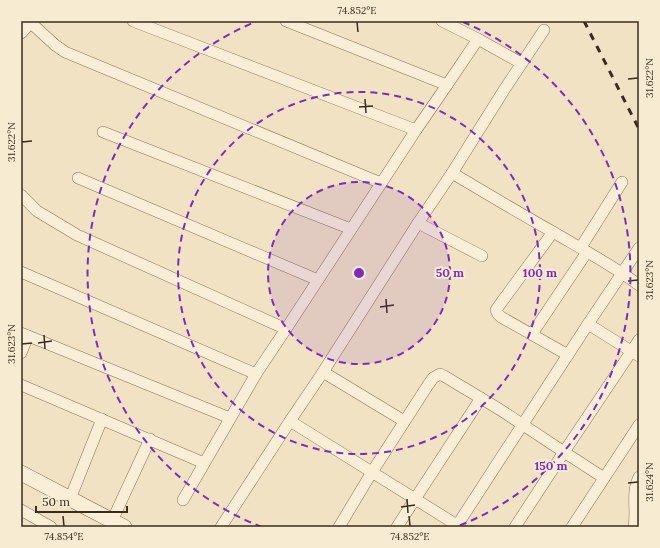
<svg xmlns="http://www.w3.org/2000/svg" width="660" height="548" font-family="Lora,serif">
<rect width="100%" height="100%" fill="#f0e2c2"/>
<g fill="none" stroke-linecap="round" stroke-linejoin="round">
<g stroke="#8b7358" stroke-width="12">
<g id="minor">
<path d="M133,21L416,130"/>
<path d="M286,21L447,85"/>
<path d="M442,21L478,39L521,63"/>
<path d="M30,22L55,45L65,52L381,183"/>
<path d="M103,132L351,229"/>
<path d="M452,173C486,193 519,213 553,232C582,249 612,265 639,285"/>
<path d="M78,178L318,280"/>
<path d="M21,195L37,211L77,235L286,329"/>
<path d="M418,223L482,256"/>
<path d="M553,232L498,307L496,310L498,314L501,317L568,355"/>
<path d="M581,247L622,182"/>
<path d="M21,272L256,374"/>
<path d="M588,324L639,356"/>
<path d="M21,333L230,418"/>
<path d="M532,334L587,252"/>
<path d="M21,353L28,336"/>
<path d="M323,372L404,421"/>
<path d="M21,385L204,463"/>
<path d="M290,421L460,527"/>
<path d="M70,499L102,419"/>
<path d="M183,500L256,374L286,329L416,130L447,85L478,39"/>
<path d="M21,510L51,527"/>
<path d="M112,521L150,439"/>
<path d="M221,527L290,421L323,372L418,223L452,173L504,90L544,30"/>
<path d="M339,527L372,472L428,385L433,378L440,374L444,376L499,409L564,452L604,478"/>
<path d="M397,527L415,499L481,398"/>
<path d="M456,527L588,324L639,248"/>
<path d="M515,527L564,452L639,340"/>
<path d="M572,527L639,425"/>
<path d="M634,527C637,510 631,493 639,477"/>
</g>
</g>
<g stroke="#8b7358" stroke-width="14">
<path id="tertiary" d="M21,32L31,21"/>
</g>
<g stroke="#6c543c" stroke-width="16">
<path id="secondary" d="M21,473L124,527"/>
</g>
<use href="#minor" stroke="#faefd6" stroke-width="11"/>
<use href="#tertiary" stroke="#faefd6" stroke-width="13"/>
<use href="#secondary" stroke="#faefd6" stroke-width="15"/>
<path stroke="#3a2b1d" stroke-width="3" stroke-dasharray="7 7" stroke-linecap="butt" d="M584,21L639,129"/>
</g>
<path fill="none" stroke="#3a2b1d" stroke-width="1.5" d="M357,22L358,32M628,79L638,78M365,99L366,113M359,107L373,106M22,142L32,141M628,281L638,280M386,299L387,313M380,307L394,305M44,335L45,349M38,343L52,341M22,344L32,343M628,483L638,482M407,499L408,513M401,507L415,505M63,516L64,526M409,516L410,526"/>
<circle cx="359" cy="273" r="91" fill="#7b2cbf" fill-opacity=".12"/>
<g fill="none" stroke="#7b2cbf" stroke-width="2" stroke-dasharray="7 5">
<circle cx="359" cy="273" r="91"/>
<circle cx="359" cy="273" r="181"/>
<path d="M262 527A272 272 0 0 1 255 22M463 22A272 272 0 0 1 456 527"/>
</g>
<circle cx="359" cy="273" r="6" fill="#7b2cbf" stroke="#f7ecd2" stroke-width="2"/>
<g font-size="12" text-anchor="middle" font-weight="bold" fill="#7b2cbf" stroke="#f7ecd2" stroke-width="4" stroke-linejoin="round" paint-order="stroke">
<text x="450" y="277">50 m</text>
<text x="540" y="277">100 m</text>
<text x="551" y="470">150 m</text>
</g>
<rect width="660" height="548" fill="none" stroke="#f7ecd2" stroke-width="44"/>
<path d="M36 506v6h91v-6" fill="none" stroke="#3a2b1d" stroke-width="2"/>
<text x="42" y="506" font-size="12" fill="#3a2b1d" stroke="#f7ecd2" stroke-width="3" paint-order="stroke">50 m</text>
<rect x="22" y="22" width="616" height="504" fill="none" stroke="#3a2b1d" stroke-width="1.5"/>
<g font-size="10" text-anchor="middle" fill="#3a2b1d">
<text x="357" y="14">74.852°E</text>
<text transform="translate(649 78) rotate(-90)" y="4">31.622°N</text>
<text transform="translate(11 142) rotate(-90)" y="4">31.622°N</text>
<text transform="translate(649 280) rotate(-90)" y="4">31.623°N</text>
<text transform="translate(11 344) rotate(-90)" y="4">31.623°N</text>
<text transform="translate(649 482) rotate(-90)" y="4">31.624°N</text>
<text x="64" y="540">74.854°E</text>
<text x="410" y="540">74.852°E</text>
</g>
</svg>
